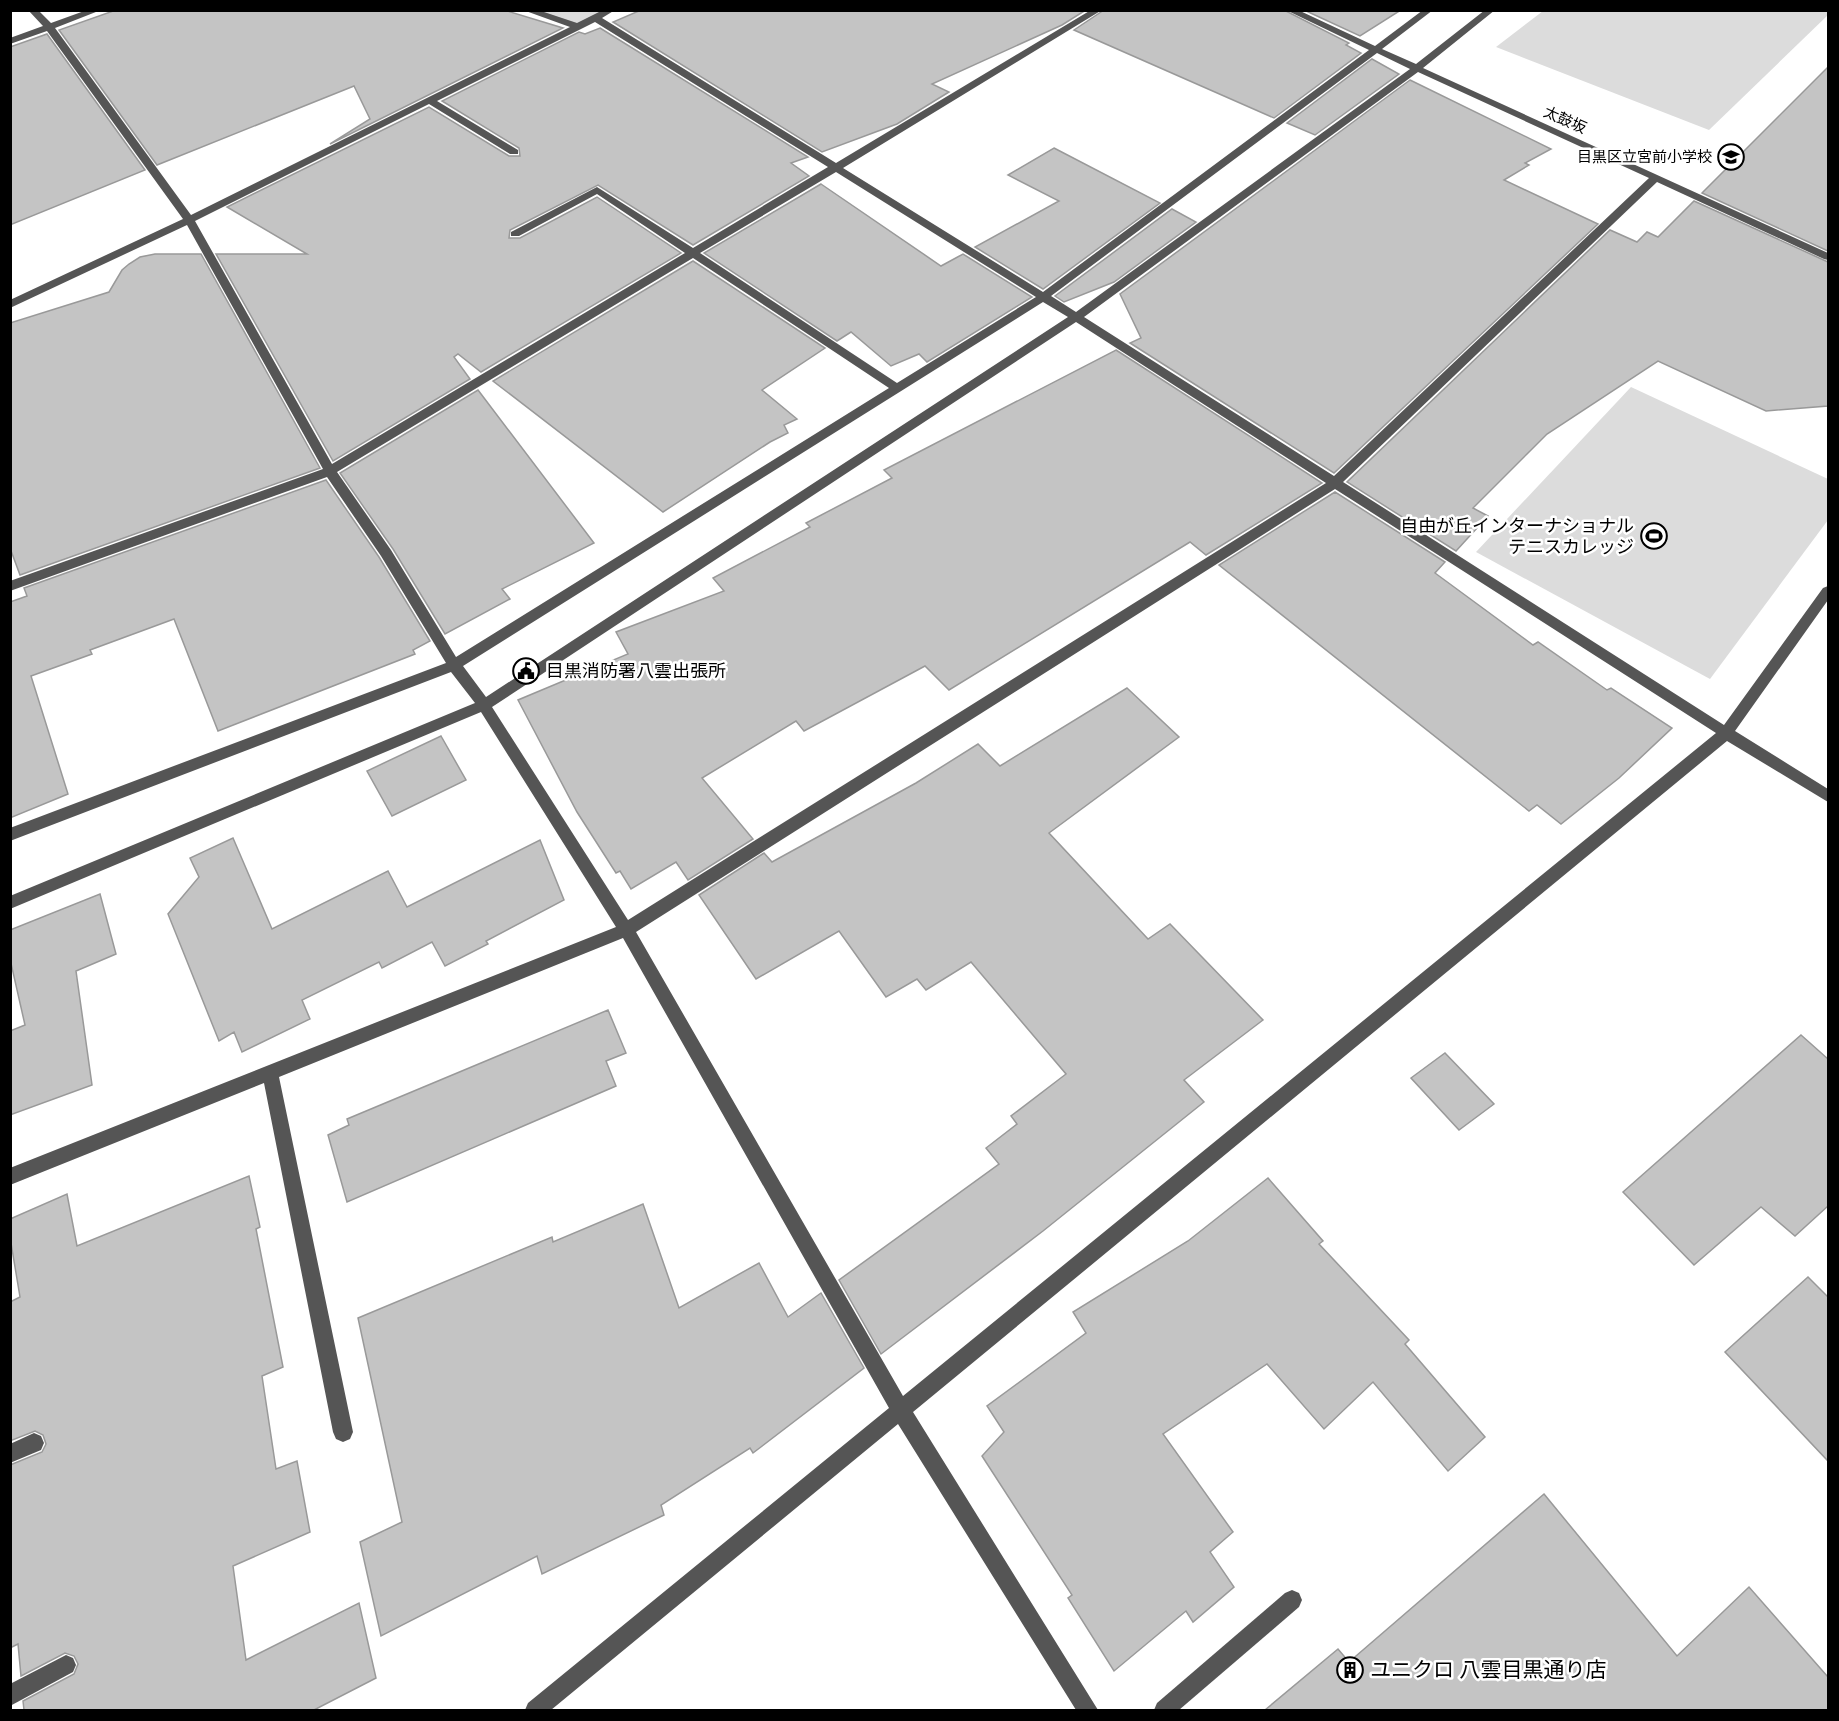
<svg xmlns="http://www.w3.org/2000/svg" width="1839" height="1721" font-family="Poppins,'Noto Sans JP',sans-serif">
<rect width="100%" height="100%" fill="#fff"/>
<g fill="#dcdcdc">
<path d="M531,11H609L577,26Z"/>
<path d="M1543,11L1828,10V15L1709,130L1496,47Z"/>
<path d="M1631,387L1828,479V520L1710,679L1476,552Z"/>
</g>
<g fill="#c4c4c4" stroke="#999" stroke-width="1.5">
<path d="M116,10H504L563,28L330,144L370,119L354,86L157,165L59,30Z"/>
<path d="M641,10H1086L1062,25L932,84L949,92L897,124L822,152L613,22Z"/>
<path d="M1104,10H1284L1349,43L1346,45L1361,53L1274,118L1074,30Z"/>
<path d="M1304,10H1401L1360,36Z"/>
<path d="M600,28L808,157L791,163L809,176L693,245L598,185L510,230L509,238H520L597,197L681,253L481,372L458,354L454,357L470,379L333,461L216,254H307L227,207L429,107L509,156H520L519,148L442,101L579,32L585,34Z"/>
<path d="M47,34L145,170L10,225V47Z"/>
<path d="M1372,59L1399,74L1315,135L1287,123Z"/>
<path d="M1828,67V251L1702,193Z"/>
<path d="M1410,80L1551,149L1525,163L1529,165L1504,180L1598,224L1334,473L1130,343L1141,338L1120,294Z"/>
<path d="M1054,148L1160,203L1043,289L975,247L1059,201L1008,175Z"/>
<path d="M821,184L941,266L963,254L1032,297L927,362L919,354L891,366L851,332L837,341L704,253Z"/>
<path d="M1694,201L1828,262V406L1766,411L1658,361L1547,434L1473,508L1488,516L1456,551L1347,482L1610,230L1637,242L1647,232L1658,237Z"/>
<path d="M1172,209L1196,222L1114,282L1064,302L1055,296Z"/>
<path d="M155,254H201L320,468L20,575L10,548V323L109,292L122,270L129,264L140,257Z"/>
<path d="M693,261L825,348L762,390L797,419L784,425L788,433L770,442L663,512L493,381Z"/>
<path d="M1116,350L1322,483L1206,555L1190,542L949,690L925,666L804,731L796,721L702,778L753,839L688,880L676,862L631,889L620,871L616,873L577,812L518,700L628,654L616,632L724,591L713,578L810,527L806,523L892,478L884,470Z"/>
<path d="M478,390L594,543L502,589L510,599L445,634L393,549L340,473Z"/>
<path d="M326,480L379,557L430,641L413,650L415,654L218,731L174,619L90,650L92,654L31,676L68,794L10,818V602L27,596L24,588Z"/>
<path d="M1335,492L1445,562L1435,573L1533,645L1538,642L1607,690L1611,688L1672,728L1619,778L1561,824L1537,805L1529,811L1219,565Z"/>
<path d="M1127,688L1179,737L1049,833L1148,939L1170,924L1263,1020L1184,1080L1204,1102L1043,1231L881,1354L839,1280L999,1164L986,1148L1017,1124L1011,1116L1066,1074L971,962L926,990L917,979L886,997L839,931L756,979L699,895L764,853L772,862L916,783L978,744L1000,766Z"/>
<path d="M441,736L466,780L392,816L367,771Z"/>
<path d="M233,838L272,929L388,871L407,907L540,840L564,900L486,941L488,944L445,966L432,942L382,968L379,962L302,1000L310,1019L242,1052L234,1032L219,1041L168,914L199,877L190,858Z"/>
<path d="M100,894L116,954L76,971L92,1085L10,1115V1031L25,1025L10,959V930Z"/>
<path d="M608,1010L626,1053L606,1061L616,1086L347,1202L328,1135L349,1125L347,1119Z"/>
<path d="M1801,1035L1828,1059V1206L1795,1236L1761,1207L1694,1265L1623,1192Z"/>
<path d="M1445,1053L1494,1104L1459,1130L1411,1078Z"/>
<path d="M249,1176L260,1227L256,1229L283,1367L262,1376L276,1469L297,1461L310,1532L233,1566L246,1660L359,1603L376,1678L314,1710H24L23,1701L74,1674L78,1664L74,1656L65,1653L21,1676L18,1644L10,1648V1465L42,1452L46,1444L43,1435L35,1431L10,1441V1302L20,1297L10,1237V1219L67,1194L77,1246Z"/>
<path d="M1268,1178L1323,1241L1319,1244L1409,1340L1405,1344L1485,1437L1448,1471L1373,1382L1324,1429L1267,1364L1163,1434L1233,1532L1210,1552L1234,1587L1193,1622L1186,1611L1114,1671L1068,1598L1072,1595L982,1456L1004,1432L987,1406L1086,1333L1073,1312L1188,1241Z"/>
<path d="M643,1204L679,1308L759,1263L788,1317L821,1293L864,1368L753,1453L750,1448L661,1505L664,1515L542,1574L537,1556L381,1636L360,1542L402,1522L358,1318L552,1237L553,1242Z"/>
<path d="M1808,1277L1828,1297V1461L1725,1352Z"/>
<path d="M1544,1494L1677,1656L1749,1587L1828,1677V1710H1265L1338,1649L1349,1662Z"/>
</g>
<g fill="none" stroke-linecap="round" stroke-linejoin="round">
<g fill="#555" fill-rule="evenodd">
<path d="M28,10H38L51,23L87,10H101L55,28L191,215L570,27L523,10H538L577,23L603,10H615L602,18L836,163L1091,10H1102L843,168L1043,292L1369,50L1286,10H1298L1375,46L1423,10H1433L1382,49L1416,64L1485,10H1495L1423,68L1828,253V260L1824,259L1657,182L1343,482L1724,725L1823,588L1828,586V600L1735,731L1828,789V802L1727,741L913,1412L1098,1710H1076L898,1424L551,1710H525L528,1703L889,1408L623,938L279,1077L353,1432L350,1439L343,1442L336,1439L333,1432L264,1083L10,1185V1168L616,927L481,712L10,909V896L475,703L451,672L10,841V828L446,663L381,556L327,477L10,591V581L323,469L187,225L10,308V300L183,219L47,31L10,44V38L43,26ZM595,22L828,167L693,248L597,187L511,232V236H519L597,194L685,253L332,464L195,221L429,104L510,154H518V150L437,101ZM1377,53L1410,69L1076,312L1051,296ZM1418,72L1649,178L1334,476L1084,317ZM836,172L1036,297L897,383L700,253ZM693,258L889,388L456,657L391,550L337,472ZM1043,302L1068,317L486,697L463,666ZM1076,322L1326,483L628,920L492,707ZM1335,489L1716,733L903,1396L636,932Z"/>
<path d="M34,1433L41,1436L44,1443L41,1450L10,1463V1444Z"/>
<path d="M1292,1590L1299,1593L1302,1600L1299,1607L1179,1710H1154L1157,1703L1285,1593Z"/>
<path d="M66,1655L73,1658L76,1665L73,1672L10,1706V1684Z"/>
</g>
</g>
<defs>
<g id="school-ring" transform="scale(1.35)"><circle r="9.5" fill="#fff" stroke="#000" stroke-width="1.5"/><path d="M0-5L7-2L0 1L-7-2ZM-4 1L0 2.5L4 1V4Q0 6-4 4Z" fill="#000"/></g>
<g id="stadium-ring" transform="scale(1.35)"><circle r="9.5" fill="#fff" stroke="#000" stroke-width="1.5"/><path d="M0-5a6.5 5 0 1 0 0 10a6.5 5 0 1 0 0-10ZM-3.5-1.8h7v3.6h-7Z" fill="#000"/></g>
<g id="civic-ring" transform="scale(1.35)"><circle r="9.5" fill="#fff" stroke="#000" stroke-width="1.5"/><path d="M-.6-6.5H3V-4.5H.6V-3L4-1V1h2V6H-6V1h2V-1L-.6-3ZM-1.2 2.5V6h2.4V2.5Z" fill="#000"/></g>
<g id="building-ring" transform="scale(1.35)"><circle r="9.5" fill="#fff" stroke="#000" stroke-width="1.5"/><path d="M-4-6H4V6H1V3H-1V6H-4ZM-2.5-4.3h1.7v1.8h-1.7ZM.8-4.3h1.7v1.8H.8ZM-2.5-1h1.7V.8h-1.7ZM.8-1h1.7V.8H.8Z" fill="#000"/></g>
</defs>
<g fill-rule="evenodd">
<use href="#school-ring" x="1731" y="157"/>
<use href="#stadium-ring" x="1654" y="536"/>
<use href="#civic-ring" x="526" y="671"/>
<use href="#building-ring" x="1350" y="1670"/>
</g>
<g text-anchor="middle" stroke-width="5" stroke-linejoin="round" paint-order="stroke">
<g font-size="15" fill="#000" stroke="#fff">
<text transform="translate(1565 120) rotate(24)" y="5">太鼓坂</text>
</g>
<g font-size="15" fill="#000" stroke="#fff" text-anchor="end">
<text x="1712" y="162">目黒区立宮前小学校</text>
</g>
<g font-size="18" fill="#000" stroke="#fff" text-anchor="end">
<text x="1634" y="532">自由が丘インターナショナル<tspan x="1634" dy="21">テニスカレッジ</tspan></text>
<text x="546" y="677" text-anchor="start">目黒消防署八雲出張所</text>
</g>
<g font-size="21" fill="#000" stroke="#fff" text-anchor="start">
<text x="1370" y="1677">ユニクロ 八雲目黒通り店</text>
</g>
</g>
<rect width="1839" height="1721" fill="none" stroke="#000000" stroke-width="24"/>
</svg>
